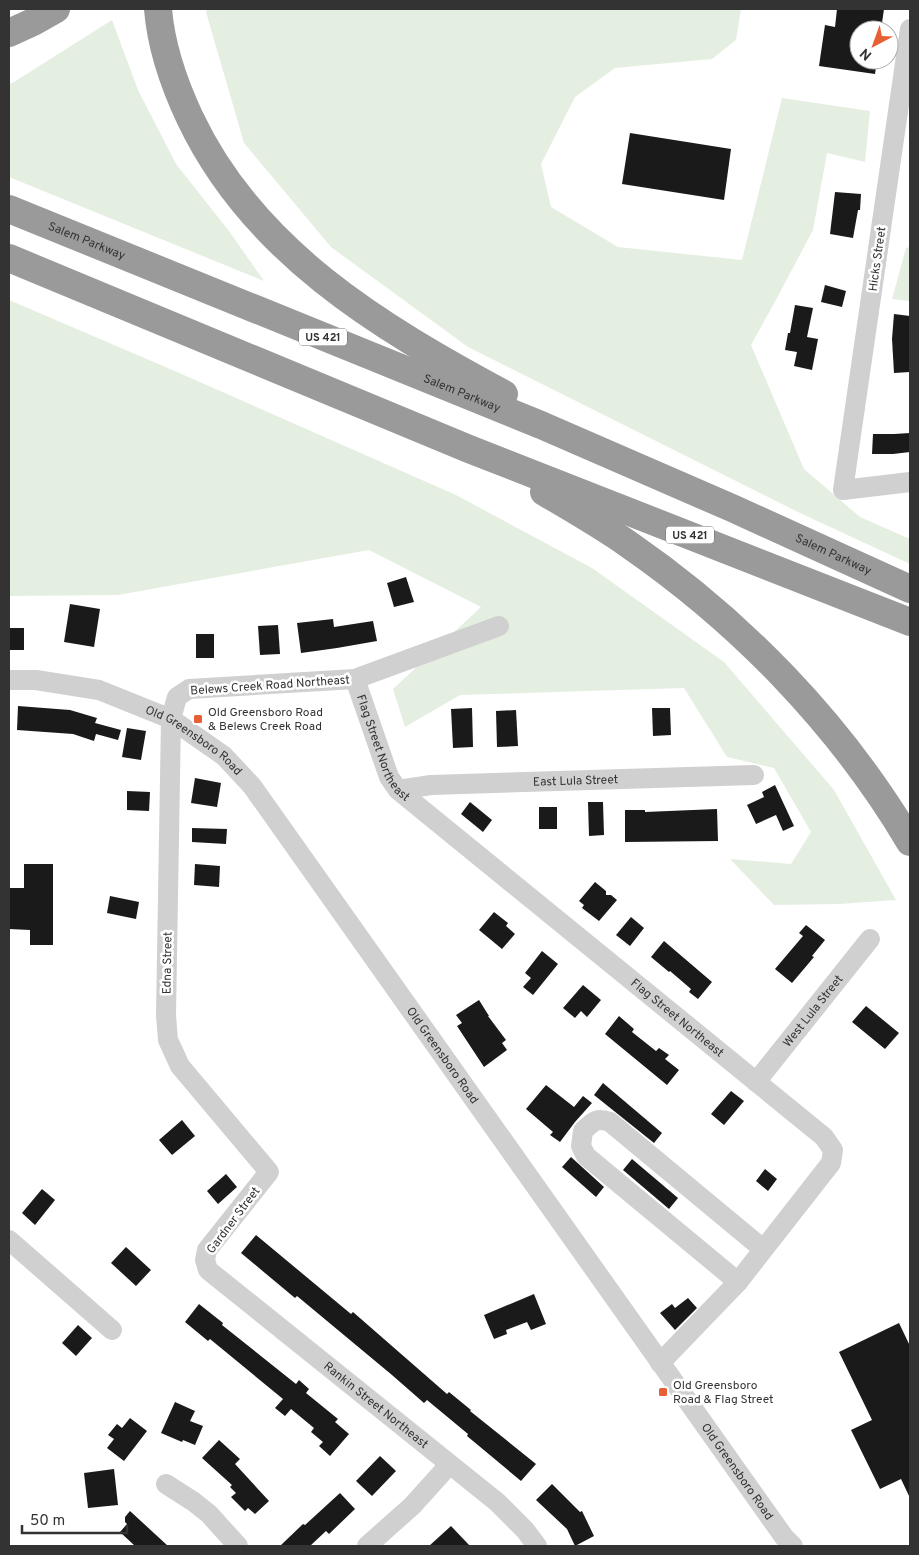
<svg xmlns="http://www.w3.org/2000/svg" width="919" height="1555" font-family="Overpass,sans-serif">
<rect width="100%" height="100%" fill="#fff"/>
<g fill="#e4efe1">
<path d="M207,9H741L736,40L712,59L615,68L575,97L541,164L551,207L618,247L742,260L782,98L870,111L865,162L827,153L813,230L777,298L751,345L804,469L860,517L910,539V564L800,513L468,347L331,247L244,143L206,12Z"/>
<path d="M112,20L138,90L176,164L229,231L264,281L9,177V84L14,82Z"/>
<path d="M910,247V301L892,299L906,248Z"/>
<path d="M9,300L177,372L456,495L592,568L724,662L834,790L896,900L839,904L774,905L730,859L791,864L811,832L774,768L727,757L684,688L460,695L405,727L393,689L481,607L369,550L118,595L9,596Z"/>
</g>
<g fill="#1a1a1a">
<path d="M837,9H884L881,30H859V60H877L875,74L819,66L825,25L835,27Z"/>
<path d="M630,133L731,149L724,200L622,184Z"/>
<path d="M835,192L861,194L860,210H858L853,238L830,234Z"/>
<path d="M825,285L846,291L842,307L821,302Z"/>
<path d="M795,305L813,308L807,337L818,339L812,370L794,366L797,352L785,350L788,333H790Z"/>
<path d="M894,314L910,316V372L894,373L892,339Z"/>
<path d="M910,433V452L893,454H872L873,434H894Z"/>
<path d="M406,577L414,602L394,607L387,583Z"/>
<path d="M70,604L100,609L94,647L64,642Z"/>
<path d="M333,619L334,627L373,621L377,641L337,648L301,653L297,623Z"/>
<path d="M278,625L280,654L260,655L258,626Z"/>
<rect x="9" y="628" width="15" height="22"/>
<rect x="196" y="634" width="18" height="24"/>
<path d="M18,706L70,710L97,718L95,723L121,730L118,740L96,734L94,741L73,734L17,730Z"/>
<path d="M472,708L473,747L453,748L451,709Z"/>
<path d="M652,708H670L671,735L653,736Z"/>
<path d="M516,710L518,746L497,747L496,711Z"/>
<path d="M127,728L146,731L141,760L122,757Z"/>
<path d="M195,778L221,783L217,807L191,803Z"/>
<path d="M775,785L794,826L783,831L776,815L756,824L747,805L764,797L762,792Z"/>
<path d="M127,791L150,792L149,811L127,810Z"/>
<path d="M470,802L492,820L483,832L461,814Z"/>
<path d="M588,802H603L604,835L589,836Z"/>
<rect x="539" y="807" width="18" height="22"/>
<path d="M717,809L718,841L625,842V810H645V812Z"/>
<path d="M192,828L227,829L226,844L192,842Z"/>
<path d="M24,864H53V945H30V930L9,929V888H24Z"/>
<path d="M195,864L220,866L219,887L194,885Z"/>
<path d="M595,882L606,891V895H611L617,900L599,921L582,908L584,905L579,901Z"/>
<path d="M110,896L139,902L136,919L107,913Z"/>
<path d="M494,912L508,923L506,926L515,934L502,949L479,930Z"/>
<path d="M631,917L644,928L630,946L616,935Z"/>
<path d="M806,925L825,940L812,956L814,957L792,983L775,969L803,936L799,933Z"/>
<path d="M664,941L712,982L698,999L689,992L691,989L670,971L669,972L651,957Z"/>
<path d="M542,951L558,964L533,995L523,987L531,978L525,973Z"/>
<path d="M583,985L601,1000L587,1017L581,1011L575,1018L563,1008Z"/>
<path d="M479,1000L489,1016H488L506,1040L502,1043L507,1050L484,1067L457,1026L462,1023L456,1015Z"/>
<path d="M866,1006L899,1033L885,1049L852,1022Z"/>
<path d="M619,1016L634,1029L632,1032L656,1051L659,1048L669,1055L665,1059L679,1070L667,1085L605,1034Z"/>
<path d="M603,1083L662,1133L654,1143L594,1095Z"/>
<path d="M546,1085L574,1107L583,1096L592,1103L575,1122L560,1142L550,1135L553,1132L526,1109Z"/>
<path d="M731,1091L744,1101L724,1125L711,1114Z"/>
<path d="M182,1120L195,1136L172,1155L159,1140Z"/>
<path d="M571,1157L604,1187L596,1197L562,1167Z"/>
<path d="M632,1159L678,1198L669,1209L623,1170Z"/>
<path d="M765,1169L777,1179L768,1191L756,1181Z"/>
<path d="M226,1174L237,1187L218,1204L207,1191Z"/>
<path d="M42,1189L55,1200L35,1225L22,1213Z"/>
<path d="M256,1235L351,1314L353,1312L447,1394L449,1392L471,1410L470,1411L536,1464L521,1481L467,1436L468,1434L427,1400L424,1403L392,1375L297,1296L295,1298L241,1253Z"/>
<path d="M126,1247L151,1270L136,1286L111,1263Z"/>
<path d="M534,1294L546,1324L531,1330L527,1322L506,1330L507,1334L494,1339L484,1315Z"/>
<path d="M688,1298L697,1308L675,1330L660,1313L672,1304L675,1308Z"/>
<path d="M199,1304L223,1323L222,1325L296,1384L299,1380L309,1389L306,1393L338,1419L335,1422L349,1434L330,1456L319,1446L323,1442L311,1432L314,1428L291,1409L285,1416L275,1408L283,1399L210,1339L208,1341L185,1322Z"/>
<path d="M899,1323L910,1346V1498L901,1479L880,1489L851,1430L872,1420L839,1352Z"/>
<path d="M78,1325L92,1338L76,1356L62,1343Z"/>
<path d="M175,1402L195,1411L190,1421L203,1426L195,1445L183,1440L182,1442L161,1433Z"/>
<path d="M130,1418L147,1431L124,1461L107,1448L114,1439L108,1435L117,1424L122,1428Z"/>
<path d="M219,1440L240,1459L235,1464L269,1501L255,1514L248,1508L245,1511L231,1497L236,1493L230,1487L232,1485L202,1458Z"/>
<path d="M380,1456L396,1471L372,1496L356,1481Z"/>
<path d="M114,1469L118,1505L88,1508L84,1473Z"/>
<path d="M552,1484L580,1512L582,1511L594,1536L575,1546L567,1529L536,1500Z"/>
<path d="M340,1493L355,1509L329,1534L326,1531L310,1546H280L303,1524L305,1525Z"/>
<path d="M130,1511L168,1546H135L120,1532L127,1524L125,1522V1517Z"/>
<path d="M451,1526L470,1546H429Z"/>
</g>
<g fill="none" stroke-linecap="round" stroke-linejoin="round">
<g stroke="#d0d0d0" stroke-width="20">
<path d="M910,29L843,490L910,482"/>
<path id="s1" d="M499,626L355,679L189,689L177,697L171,719L166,1015L168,1040L180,1066L269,1172L207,1250L205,1260L208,1270L497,1502L525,1530L537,1546"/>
<path id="s2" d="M355,679L389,777L398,790L824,1137L833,1150L831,1163L738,1282L660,1363"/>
<path id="s3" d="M9,680H36L99,690L171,719L224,756L252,786L784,1537L793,1546"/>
<path id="s4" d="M398,790L431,785L754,775"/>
<path id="s5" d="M756,1082L870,939"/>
<path d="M9,1240L112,1330"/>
<path d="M738,1282L586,1156L581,1146L583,1131C593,1122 596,1117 610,1122L763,1249"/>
<path d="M166,1484L194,1502L209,1514L238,1546"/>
<path d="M367,1546L412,1506L449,1465"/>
</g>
<g stroke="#9a9a9a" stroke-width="28">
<path d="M158,9C161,46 174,84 190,118C253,251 378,326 504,394"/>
<path d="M9,33L33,22L56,9"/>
<path id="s6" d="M9,209L541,425L732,508L910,589"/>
<path d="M9,258L469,449L910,622"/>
<path d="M544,492C573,509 601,525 628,544C741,622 840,724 910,842"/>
</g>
</g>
<g fill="#e95f35" stroke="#fff" stroke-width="2">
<rect x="193" y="714" width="10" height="10" rx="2.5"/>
<rect x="658" y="1387" width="10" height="10" rx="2.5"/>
</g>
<g text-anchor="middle" stroke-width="5" stroke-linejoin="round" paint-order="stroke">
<g fill="#fff" stroke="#707070" stroke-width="1">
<rect x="299" y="328.5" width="48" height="17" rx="4"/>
<rect x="666" y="526.5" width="48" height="17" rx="4"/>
</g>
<g font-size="11" font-weight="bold" fill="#333">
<text x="323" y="341">US 421</text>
<text x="690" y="539">US 421</text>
</g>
<g font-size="12" fill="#333" stroke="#fff">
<text dy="4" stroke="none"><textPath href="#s6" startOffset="84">Salem Parkway</textPath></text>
<text transform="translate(877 259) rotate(-82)" y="4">Hicks Street</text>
<text dy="4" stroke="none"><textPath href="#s6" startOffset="489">Salem Parkway</textPath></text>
<text dy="4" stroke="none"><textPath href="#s6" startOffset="894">Salem Parkway</textPath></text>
<text transform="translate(270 685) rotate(-4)" y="4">Belews Creek Road Northeast</text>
<text dy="4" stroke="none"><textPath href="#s3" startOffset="199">Old Greensboro Road</textPath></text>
<text dy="4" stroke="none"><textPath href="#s2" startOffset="75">Flag Street Northeast</textPath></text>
<text dy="4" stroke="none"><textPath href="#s4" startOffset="178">East Lula Street</textPath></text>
<text transform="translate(167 963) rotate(-89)" y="4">Edna Street</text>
<text dy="4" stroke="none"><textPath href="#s5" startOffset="91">West Lula Street</textPath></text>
<text dy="4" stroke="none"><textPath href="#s2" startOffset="480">Flag Street Northeast</textPath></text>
<text dy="4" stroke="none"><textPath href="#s3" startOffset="604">Old Greensboro Road</textPath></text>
<text transform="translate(233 1220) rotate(-53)" y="4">Gardner Street</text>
<text dy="4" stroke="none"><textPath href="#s1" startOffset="1181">Rankin Street Northeast</textPath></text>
<text dy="4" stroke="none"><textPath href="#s3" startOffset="1114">Old Greensboro Road</textPath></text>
</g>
<g font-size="12" fill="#333" stroke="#fff" text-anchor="start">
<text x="208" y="716">Old Greensboro Road<tspan x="208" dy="14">&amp; Belews Creek Road</tspan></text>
<text x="673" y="1389">Old Greensboro<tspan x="673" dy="14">Road &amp; Flag Street</tspan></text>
</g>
</g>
<rect width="919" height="1555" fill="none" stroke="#333333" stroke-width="20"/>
<g transform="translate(874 45) rotate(221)"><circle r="24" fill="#ffffff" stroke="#adadad"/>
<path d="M0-4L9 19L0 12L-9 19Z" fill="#e95f35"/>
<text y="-8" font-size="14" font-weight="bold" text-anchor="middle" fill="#333333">N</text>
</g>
<path d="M22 1525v8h105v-8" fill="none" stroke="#333333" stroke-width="2.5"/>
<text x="30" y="1525" font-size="15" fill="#333333" stroke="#ffffff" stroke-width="4" paint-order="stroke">50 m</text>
</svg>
